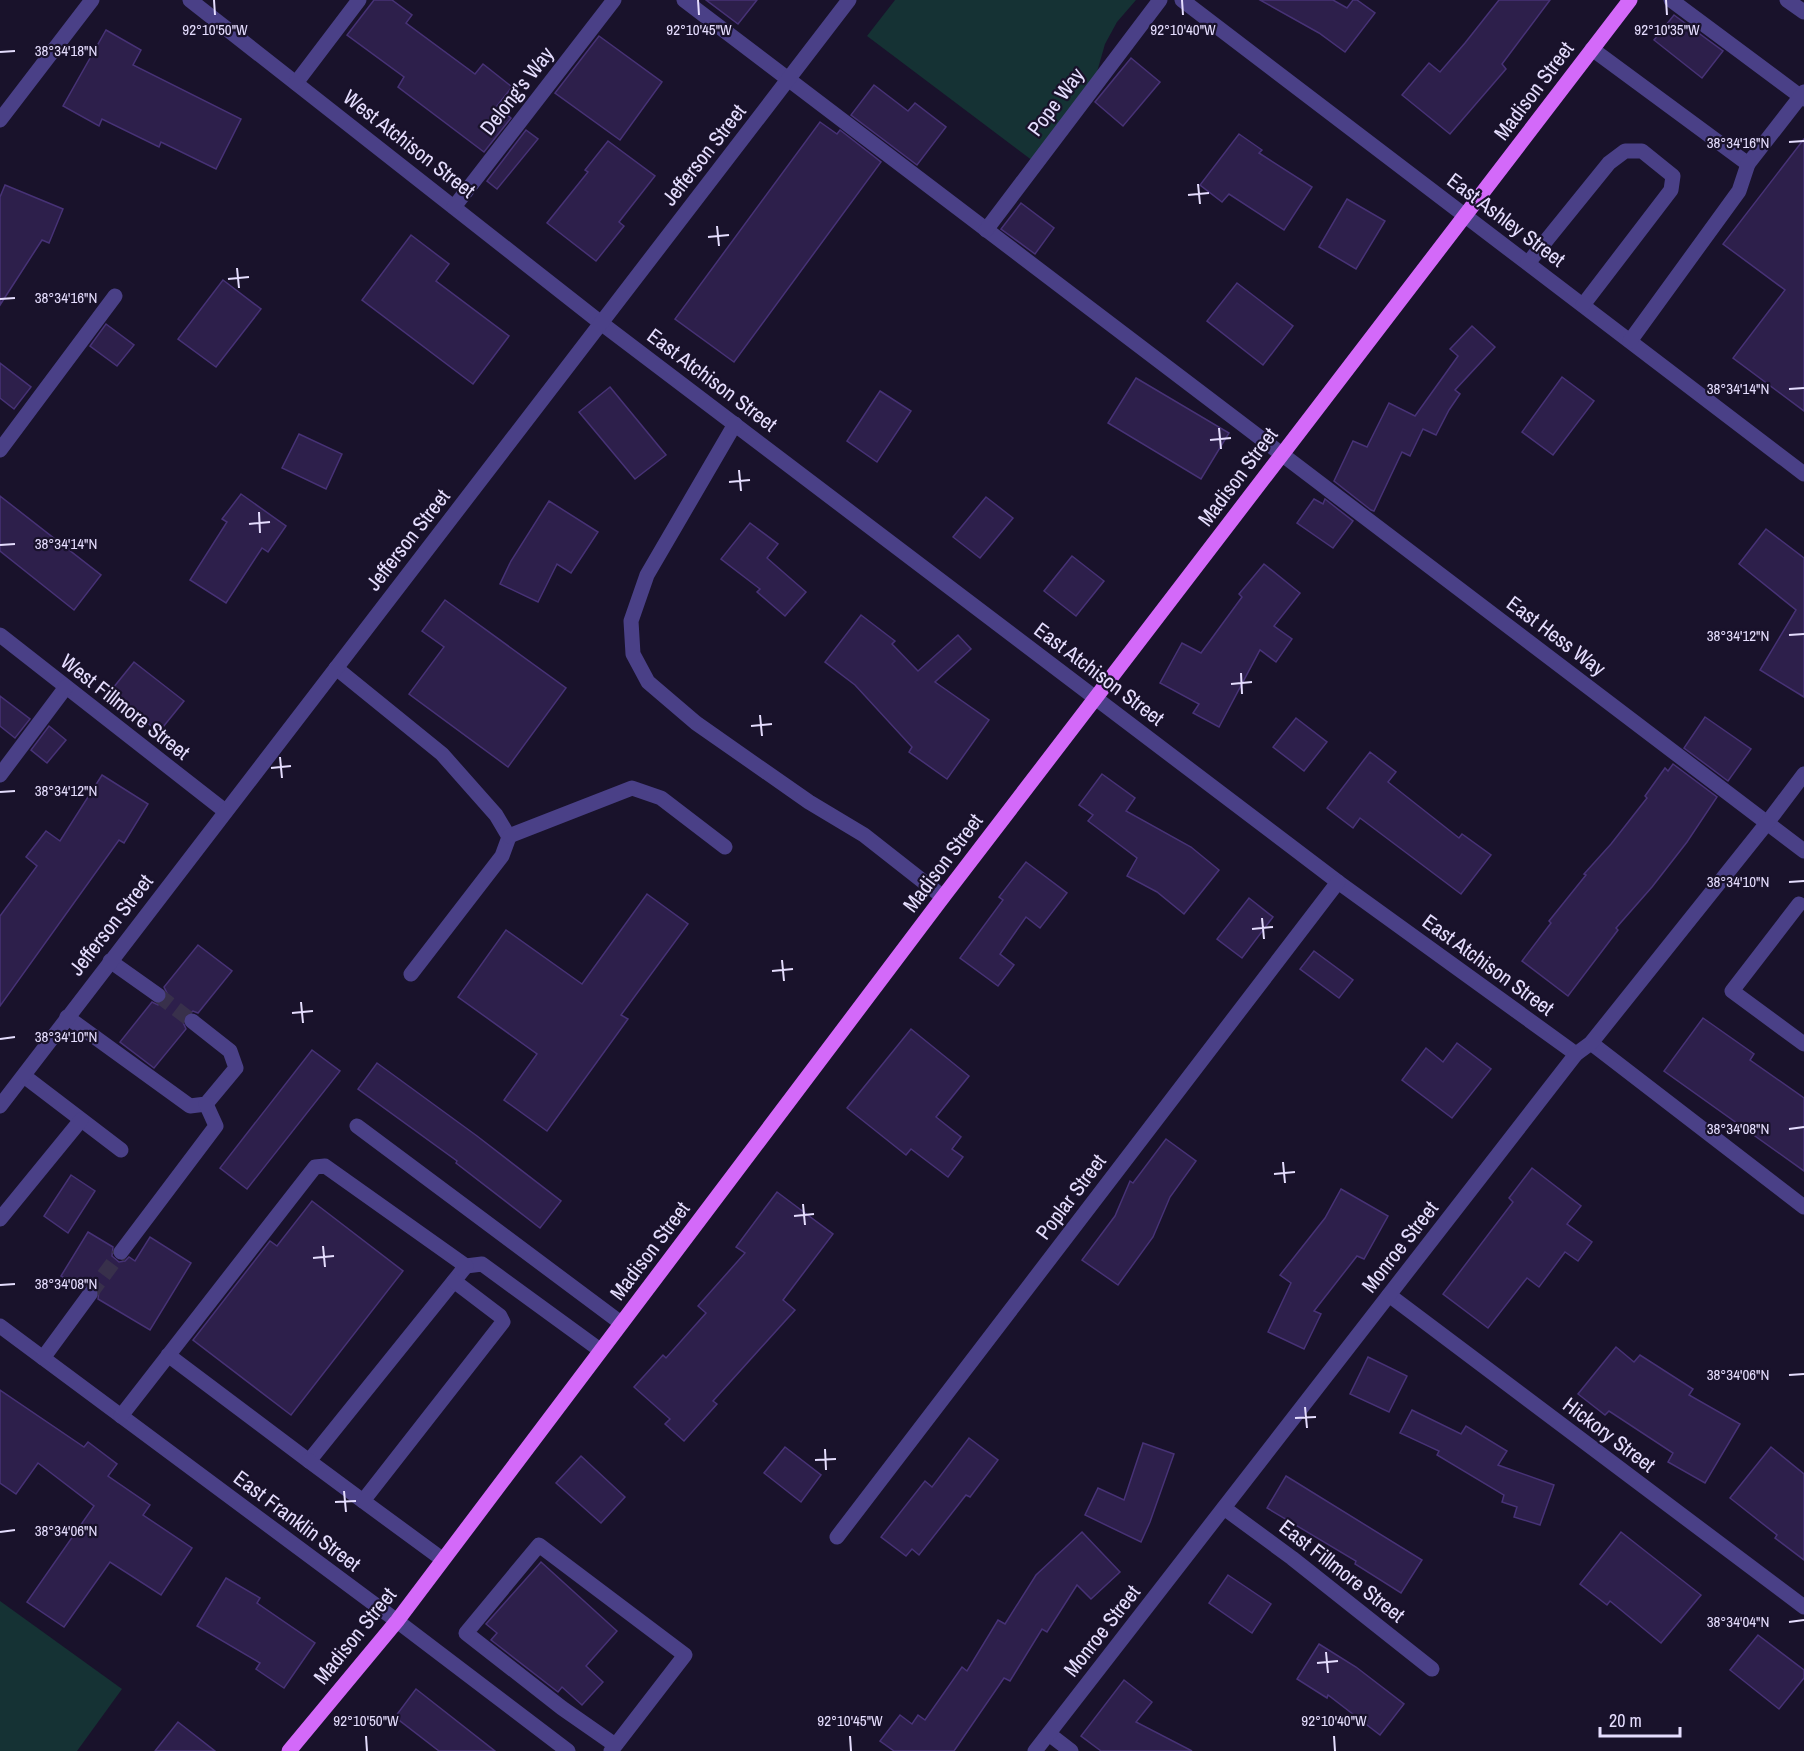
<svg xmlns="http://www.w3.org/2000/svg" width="1804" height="1751" font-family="'Archivo Narrow',sans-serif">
<rect width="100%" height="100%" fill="#19122b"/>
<g fill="#153234">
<path d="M895,0H1136L1117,22L1105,44L1095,79L1033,161L867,36Z"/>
<path d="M0,1601L122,1689L77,1751H0Z"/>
</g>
<g fill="#2d1f4b" stroke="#473276" stroke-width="1.5">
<path d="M374,0H392L412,15L406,23L475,74L483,64L512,87L497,106L511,118L484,152L398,87L404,77L347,35Z"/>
<path d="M706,0H757L738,24Z"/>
<path d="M1260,0H1333L1347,8L1353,0H1357L1375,13L1345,52L1319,33Z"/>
<path d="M1499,0H1550L1502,64L1506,69L1450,134L1402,95L1429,63L1440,72L1465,43Z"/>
<path d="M1674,15L1723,51L1702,78L1654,40Z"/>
<path d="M106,30L141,50L133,65L241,119L216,169L161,142L159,147L102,119L99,126L63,106Z"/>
<path d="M599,36L662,82L620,140L555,93Z"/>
<path d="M1131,58L1160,82L1123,126L1095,102Z"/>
<path d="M874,85L908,111L915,103L946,127L917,165L851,115Z"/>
<path d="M820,122L837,134L840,130L881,162L734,362L675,319Z"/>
<path d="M526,130L538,139L497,189L487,181Z"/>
<path d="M1239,134L1262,150L1259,153L1312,187L1284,230L1229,194L1222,202L1200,185Z"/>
<path d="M1804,139V411L1733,358L1785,290L1723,244Z"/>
<path d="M608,141L655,176L619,222L624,226L596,261L547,223L588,172L585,170Z"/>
<path d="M5,185L63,209L49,243L42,240L0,305V197Z"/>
<path d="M1347,199L1385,221L1356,269L1319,247Z"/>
<path d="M1021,203L1054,228L1035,254L1001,229Z"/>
<path d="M411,235L449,264L436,281L509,336L473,384L362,300Z"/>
<path d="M223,280L261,309L216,367L178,339Z"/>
<path d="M1237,283L1293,326L1263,365L1207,321Z"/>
<path d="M106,324L134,345L117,366L90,346Z"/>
<path d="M1472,326L1495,347L1455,390L1460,394L1449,410L1436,435L1423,429L1410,456L1402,452L1374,511L1371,510L1334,481L1353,441L1367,447L1389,403L1415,416L1458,356L1450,349Z"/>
<path d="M0,363L31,387L14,409L0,398Z"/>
<path d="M1562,377L1594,401L1553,455L1522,432Z"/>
<path d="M1136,378L1229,433L1201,479L1108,423Z"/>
<path d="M610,387L666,455L635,479L579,412Z"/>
<path d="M880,391L911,411L877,462L847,441Z"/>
<path d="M299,434L342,454L326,489L282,468Z"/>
<path d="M241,494L286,526L268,552L262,548L226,603L190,580L227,522L222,519Z"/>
<path d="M0,496L101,575L74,610L0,551Z"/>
<path d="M986,497L1013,518L980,558L953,537Z"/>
<path d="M1314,499L1323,504L1325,499L1353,521L1333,548L1297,523Z"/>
<path d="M549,501L598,532L571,573L557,564L538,602L500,584L511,561Z"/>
<path d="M750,523L778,544L767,558L806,592L785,616L757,592L760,589L721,559Z"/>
<path d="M1766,529L1804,558V697L1760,670L1796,610L1739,564Z"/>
<path d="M1072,556L1104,581L1076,616L1044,591Z"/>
<path d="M1264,564L1300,593L1274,626L1292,639L1276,662L1260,650L1219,727L1193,713L1199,704L1160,683L1182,643L1201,653L1242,597L1239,594Z"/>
<path d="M445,600L566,688L508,767L409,694L444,647L422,631Z"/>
<path d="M861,615L895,641L892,644L918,671L958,635L971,649L935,682L989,720L947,779L909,752L912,747L855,685L825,662Z"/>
<path d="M134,662L184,701L159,732L109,693Z"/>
<path d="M0,696L30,719L15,738L0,726Z"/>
<path d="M1705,717L1751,749L1728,781L1684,748Z"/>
<path d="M1296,718L1327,742L1304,771L1273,747Z"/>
<path d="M49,726L66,740L47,763L31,750Z"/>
<path d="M1370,752L1396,772L1388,782L1459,838L1462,834L1491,855L1461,894L1360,818L1353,828L1327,808Z"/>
<path d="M1673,764L1717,797L1687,842L1652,887L1616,928L1618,930L1568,996L1522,961L1551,923L1549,921L1586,875L1584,874L1611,844L1647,798L1645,796L1665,768L1668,771Z"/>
<path d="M1102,774L1135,798L1126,811L1191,847L1219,870L1184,914L1157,892L1127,876L1137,858L1088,821L1093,815L1079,805Z"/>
<path d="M102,775L148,804L124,843L119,840L0,1006V916L37,866L26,857L46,831L60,841Z"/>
<path d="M1026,862L1067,893L1040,928L1026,917L1000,954L1014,965L998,986L960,958L1003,900L999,897Z"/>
<path d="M647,894L688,924L621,1015L628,1019L547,1131L504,1100L537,1054L458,997L506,930L582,984Z"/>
<path d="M1249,898L1273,917L1242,958L1217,939Z"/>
<path d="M198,945L232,971L198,1013L193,1011L185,1015L182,1020L186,1029L154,1068L120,1042L152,1002L158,1005L166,1001L168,995L164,987Z"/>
<path d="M1314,951L1353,980L1339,998L1300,969Z"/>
<path d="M1703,1018L1754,1054L1750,1060L1804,1098V1171L1664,1071Z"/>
<path d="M911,1029L969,1076L936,1117L961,1137L952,1149L963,1157L948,1177L911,1149L906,1155L847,1108Z"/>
<path d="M1457,1043L1491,1069L1452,1118L1402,1080L1426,1048L1443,1062Z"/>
<path d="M312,1050L340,1071L247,1189L220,1168Z"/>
<path d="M377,1063L477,1136L561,1201L540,1228L456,1163L457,1161L358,1089Z"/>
<path d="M1166,1139L1196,1161L1170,1197L1153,1237L1118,1285L1082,1260L1115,1216L1130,1181L1133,1183Z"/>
<path d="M1532,1168L1581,1206L1567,1224L1592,1242L1578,1261L1565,1252L1539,1287L1527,1278L1488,1328L1443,1294L1513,1202L1509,1198Z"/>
<path d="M71,1175L95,1191L68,1233L44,1216Z"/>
<path d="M1341,1189L1388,1216L1364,1259L1357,1256L1314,1311L1321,1314L1304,1349L1268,1332L1291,1283L1280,1275L1325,1218Z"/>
<path d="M777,1192L833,1234L783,1300L795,1310L713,1401L717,1404L684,1441L665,1424L670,1419L634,1387L663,1355L666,1358L706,1313L698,1306L745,1253L736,1247Z"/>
<path d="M312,1201L403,1271L291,1415L193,1340L270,1241L277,1246Z"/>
<path d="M88,1232L113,1247L112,1256L119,1262L125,1261L129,1257L135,1261L150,1237L191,1263L150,1330L98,1299L99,1291L95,1286L87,1285L82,1289L61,1276Z"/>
<path d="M1616,1347L1634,1362L1640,1355L1693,1389L1689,1395L1740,1424L1705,1483L1668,1462L1673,1453L1609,1411L1605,1415L1578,1394Z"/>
<path d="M1368,1357L1407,1376L1389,1412L1350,1394Z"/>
<path d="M0,1390L84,1447L88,1442L117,1464L108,1476L150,1505L143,1515L192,1548L161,1595L110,1562L64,1627L27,1602L94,1506L38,1463L16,1494L0,1483Z"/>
<path d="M1412,1410L1461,1434L1466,1426L1507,1451L1498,1465L1554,1485L1540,1525L1514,1517L1517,1507L1502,1502L1504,1495L1437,1455L1439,1451L1400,1433Z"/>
<path d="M969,1438L998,1460L970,1497L966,1495L919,1555L912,1549L906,1556L881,1537L925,1481L932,1487Z"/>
<path d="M1143,1443L1174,1454L1150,1522L1141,1542L1085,1515L1098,1488L1124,1500Z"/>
<path d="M785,1447L821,1475L801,1502L764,1473Z"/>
<path d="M1771,1447L1804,1474V1560L1775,1538L1777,1535L1730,1498Z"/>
<path d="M581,1456L625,1497L601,1523L556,1483Z"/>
<path d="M1286,1476L1422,1560L1401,1593L1355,1564L1356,1561L1267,1508Z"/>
<path d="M1082,1532L1120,1572L1091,1599L1077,1585L1047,1632L1042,1629L1010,1681L1004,1678L954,1751H894L880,1741L900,1715L912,1724L918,1715L925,1720L962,1667L967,1671L998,1620L1005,1624L1036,1575Z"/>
<path d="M1621,1532L1701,1595L1661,1643L1610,1601L1607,1605L1580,1584Z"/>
<path d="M541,1562L617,1631L586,1666L603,1682L582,1705L562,1687L558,1692L491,1640L497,1633L486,1624Z"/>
<path d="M1228,1575L1271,1604L1252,1633L1209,1603Z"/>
<path d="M226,1578L260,1598L257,1603L315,1643L284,1688L256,1669L260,1663L197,1626Z"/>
<path d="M1758,1635L1804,1670V1678L1779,1709L1730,1670Z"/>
<path d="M1319,1644L1356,1667L1404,1704L1380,1735L1328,1695L1327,1698L1297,1679Z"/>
<path d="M1124,1680L1152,1702L1136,1722L1192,1751H1101L1081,1736Z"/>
<path d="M416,1689L495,1751H439L395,1717Z"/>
<path d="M178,1722L215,1751H155Z"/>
</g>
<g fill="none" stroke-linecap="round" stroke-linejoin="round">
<g stroke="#38304b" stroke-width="15" stroke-dasharray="15 8" stroke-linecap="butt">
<path d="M158,995L192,1021"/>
<path d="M90,1294L121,1252"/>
</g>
<g stroke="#4a4087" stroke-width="15">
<path d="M190,0L601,323L1338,882L1576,1054"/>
<path d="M684,0L1804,851"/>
<path d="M1182,0L1804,474"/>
<path d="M1671,0L1804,99"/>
<path d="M1787,0L1804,12"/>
<path d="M1592,49L1748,164L1804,92"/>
<path d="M296,83L359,0"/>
<path d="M0,120L92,0"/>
<path d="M454,207L614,0"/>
<path d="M986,230L1160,0"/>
<path d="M1528,263L1609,163L1625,151H1642L1673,176L1671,190L1583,305"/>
<path d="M1630,341L1739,191L1748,164"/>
<path d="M735,424L647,575L631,621L633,654L648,682L696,723L809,802L864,835L943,897"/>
<path d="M0,450L115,296"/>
<path d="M0,635L225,811"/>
<path d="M336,668L442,754L496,815L509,837L502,856L411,974"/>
<path d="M0,775L66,687"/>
<path d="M509,836L632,788L661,798L725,847"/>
<path d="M1799,904L1732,991L1804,1044"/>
<path d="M110,961L158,995"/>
<path d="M67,1017L190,1106L206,1104L236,1068L230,1051L192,1021"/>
<path d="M1591,1043L1804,1207"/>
<path d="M24,1076L121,1150"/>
<path d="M0,1106L849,0"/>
<path d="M357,1126L621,1323"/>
<path d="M0,1219L81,1120"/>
<path d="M121,1252L216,1126L206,1104"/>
<path d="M466,1266L482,1264L600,1350"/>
<path d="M1389,1295L1804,1607"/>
<path d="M0,1326L397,1621L568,1751"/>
<path d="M43,1358L90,1294"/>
<path d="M121,1416L315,1167L325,1166L466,1266L309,1461L168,1355"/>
<path d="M309,1461L363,1501"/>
<path d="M1224,1508L1292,1558L1432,1669"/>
<path d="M837,1537L1338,882"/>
<path d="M442,1559L363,1501L503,1322L500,1316L454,1281"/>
<path d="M1049,1734L1071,1751"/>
<path d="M611,1751L685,1655L539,1545L466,1633L562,1708L615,1745"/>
<path d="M1035,1751L1576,1054L1591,1043L1767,823L1804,774"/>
</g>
<path stroke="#d369f9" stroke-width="15" d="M289,1751L397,1621L943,897L1630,0"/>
</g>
<path fill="none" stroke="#e5ddfe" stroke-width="2" d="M214,0L215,15M698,0L699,15M1182,0L1183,15M1666,0L1667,15M0,52L15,51M1789,142L1804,141M1198,184L1200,204M1188,195L1209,193M717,226L719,246M708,237L729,235M237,268L239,288M228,279L249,277M0,299L15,298M1789,389L1804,388M1219,428L1221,449M1210,440L1231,438M739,470L741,491M729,482L750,480M259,512L260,533M249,524L270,522M0,545L15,544M1789,635L1804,634M1241,673L1242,694M1231,684L1252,682M760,715L762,736M751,726L772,724M280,757L282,778M271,768L291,766M0,792L15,791M1789,882L1804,881M1262,918L1264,939M1252,929L1273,927M782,960L784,981M772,971L793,969M301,1002L303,1023M292,1013L313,1011M0,1039L15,1037M1789,1129L1804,1127M1283,1162L1285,1183M1274,1174L1295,1172M803,1204L805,1225M794,1216L814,1214M323,1246L325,1267M313,1258L334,1256M0,1285L15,1284M1789,1375L1804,1374M1305,1407L1307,1428M1295,1418L1316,1417M825,1449L826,1470M815,1460L836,1459M344,1491L346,1512M335,1502L356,1501M0,1532L15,1530M1789,1622L1804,1620M1326,1652L1328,1673M1317,1663L1338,1661M366,1736L367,1751M850,1736L851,1751M1334,1736L1335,1751"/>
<g text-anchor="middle" stroke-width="4.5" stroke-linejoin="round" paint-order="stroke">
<g font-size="21" fill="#e5ddfe" stroke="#19122b">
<text transform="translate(517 91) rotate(-52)" y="7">Delong's Way</text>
<text transform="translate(1534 91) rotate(-53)" y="7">Madison Street</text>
<text transform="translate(1056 102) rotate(-53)" y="7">Pope Way</text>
<text transform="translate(409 144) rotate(38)" y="7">West Atchison Street</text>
<text transform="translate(704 155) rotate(-52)" y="7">Jefferson Street</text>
<text transform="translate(1506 220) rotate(37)" y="7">East Ashley Street</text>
<text transform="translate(712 380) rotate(37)" y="7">East Atchison Street</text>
<text transform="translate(1238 477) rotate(-53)" y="7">Madison Street</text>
<text transform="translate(408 540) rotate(-52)" y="7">Jefferson Street</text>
<text transform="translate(1556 636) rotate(37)" y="7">East Hess Way</text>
<text transform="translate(1099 674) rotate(37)" y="7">East Atchison Street</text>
<text transform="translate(125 707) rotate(38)" y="7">West Fillmore Street</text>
<text transform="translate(943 863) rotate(-53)" y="7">Madison Street</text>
<text transform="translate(111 925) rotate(-52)" y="7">Jefferson Street</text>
<text transform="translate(1488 965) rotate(36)" y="7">East Atchison Street</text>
<text transform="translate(1071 1197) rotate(-53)" y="7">Poplar Street</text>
<text transform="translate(1400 1247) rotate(-52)" y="7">Monroe Street</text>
<text transform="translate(650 1251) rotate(-53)" y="7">Madison Street</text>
<text transform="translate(1609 1435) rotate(37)" y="7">Hickory Street</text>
<text transform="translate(297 1521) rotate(37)" y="7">East Franklin Street</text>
<text transform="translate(1342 1571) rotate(38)" y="7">East Fillmore Street</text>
<text transform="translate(1102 1631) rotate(-52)" y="7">Monroe Street</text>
<text transform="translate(355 1636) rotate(-51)" y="7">Madison Street</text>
</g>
</g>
<g font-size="15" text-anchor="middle" fill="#e5ddfe" stroke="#19122b" stroke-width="4.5" stroke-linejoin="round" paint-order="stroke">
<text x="215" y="35">92°10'50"W</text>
<text x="699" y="35">92°10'45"W</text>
<text x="1183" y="35">92°10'40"W</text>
<text x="1667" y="35">92°10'35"W</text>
<text x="66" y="56">38°34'18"N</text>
<text x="1738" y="148">38°34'16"N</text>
<text x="66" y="303">38°34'16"N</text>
<text x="1738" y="394">38°34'14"N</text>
<text x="66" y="549">38°34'14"N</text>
<text x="1738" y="641">38°34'12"N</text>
<text x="66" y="796">38°34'12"N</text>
<text x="1738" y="887">38°34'10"N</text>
<text x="66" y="1042">38°34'10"N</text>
<text x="1738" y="1134">38°34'08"N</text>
<text x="66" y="1289">38°34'08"N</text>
<text x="1738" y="1380">38°34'06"N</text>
<text x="66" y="1536">38°34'06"N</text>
<text x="1738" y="1627">38°34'04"N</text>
<text x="366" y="1726">92°10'50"W</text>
<text x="850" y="1726">92°10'45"W</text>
<text x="1334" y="1726">92°10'40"W</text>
</g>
<path d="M1600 1727v9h80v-9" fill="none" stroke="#e5ddfe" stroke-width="3"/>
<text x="1609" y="1727" font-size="18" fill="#e5ddfe" stroke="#19122b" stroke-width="4.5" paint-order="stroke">20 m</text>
</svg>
